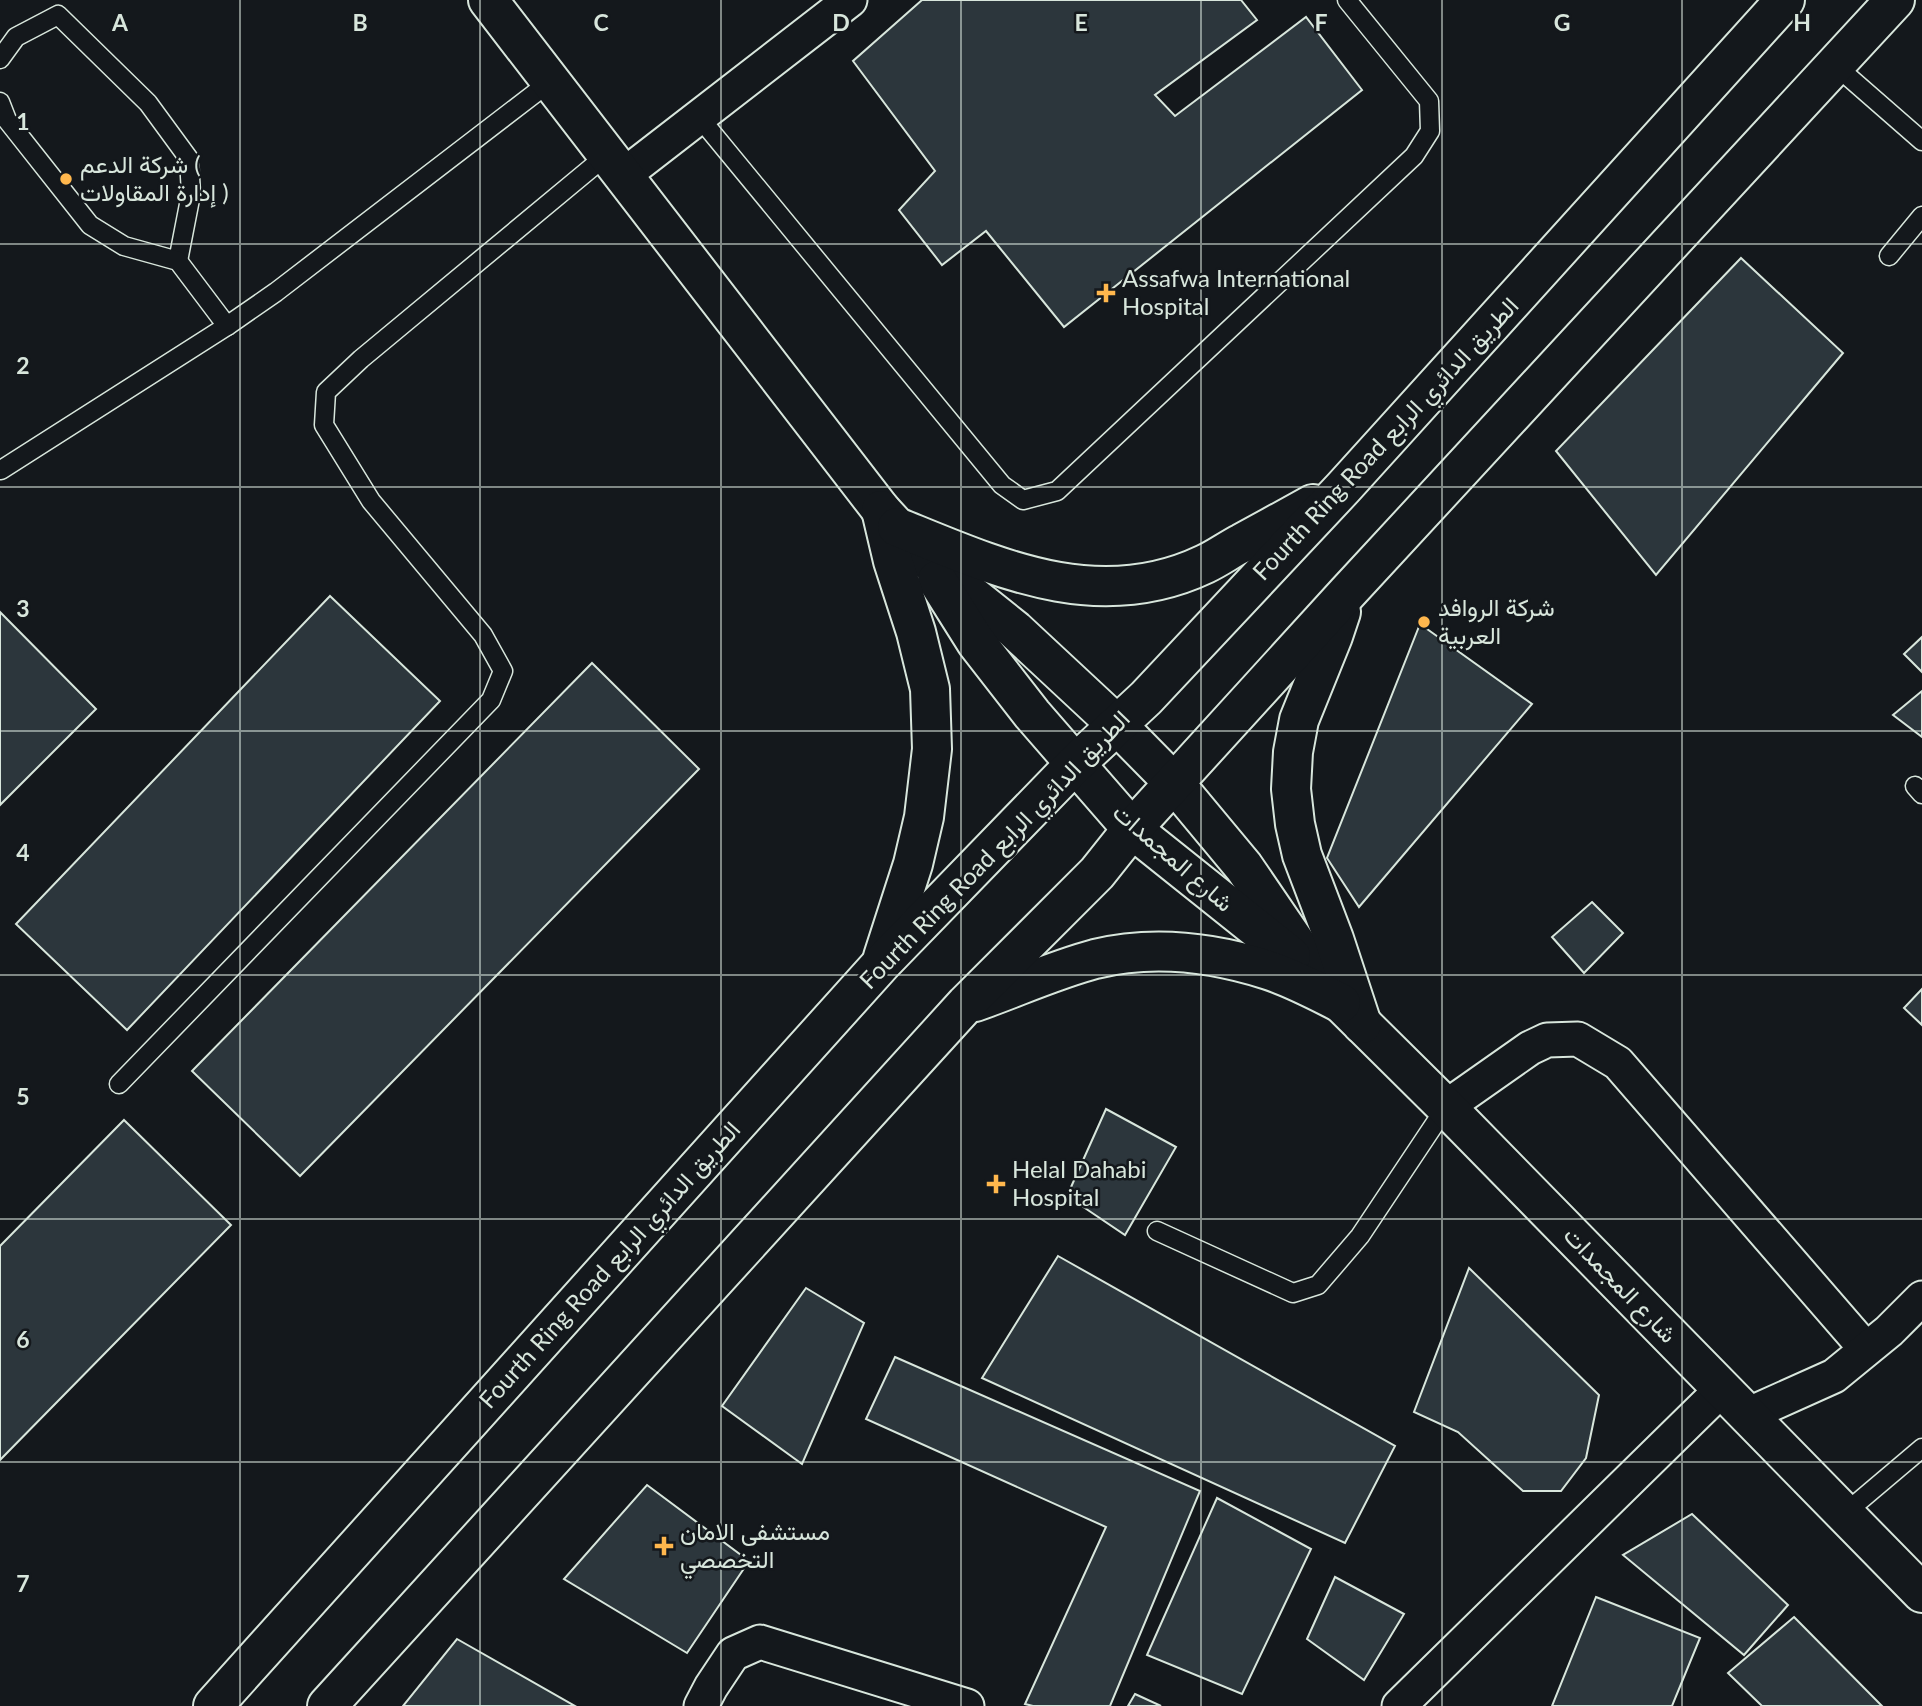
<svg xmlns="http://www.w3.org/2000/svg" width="1922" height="1706" font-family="Lato,Vazirmatn,sans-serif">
<rect width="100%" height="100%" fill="#14181c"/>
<g fill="#2c363c" stroke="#d8e6dc" stroke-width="2">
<path d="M922,0H1241L1257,20L1155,95L1175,116L1306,17L1362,90L1064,327L986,231L942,265L899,210L935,171L853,61Z"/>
<path d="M1741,258L1843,353L1656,575L1556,451Z"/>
<path d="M330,596L440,701L127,1030L16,924Z"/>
<path d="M0,612L96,709L0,805Z"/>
<path d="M1420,624L1532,704L1359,907L1327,858Z"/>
<path d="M1922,637V672L1904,654Z"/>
<path d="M592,663L699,769L300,1176L192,1071Z"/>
<path d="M1922,691V737L1893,715Z"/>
<path d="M1592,902L1623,933L1584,973L1552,937Z"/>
<path d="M1922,989V1025L1904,1008Z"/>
<path d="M1106,1109L1176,1147L1125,1235L1067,1196Z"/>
<path d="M124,1120L231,1225L0,1460V1246Z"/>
<path d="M1058,1256L1395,1446L1345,1543L982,1378Z"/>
<path d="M1469,1268L1599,1395L1586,1458L1561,1491H1523L1458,1432L1414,1412Z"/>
<path d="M806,1288L864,1323L802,1464L722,1406Z"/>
<path d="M895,1357L1200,1491L1110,1706H1033L1025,1704L1106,1527L866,1419Z"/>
<path d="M647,1485L749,1561L687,1653L564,1579Z"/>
<path d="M1217,1498L1311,1549L1242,1694L1147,1655Z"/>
<path d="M1692,1514L1788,1605L1744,1655L1623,1555Z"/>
<path d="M1335,1577L1404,1614L1364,1680L1307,1639Z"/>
<path d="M1596,1597L1700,1638L1672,1706H1552Z"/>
<path d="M1794,1617L1882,1706H1762L1728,1673Z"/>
<path d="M457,1639L575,1706H403Z"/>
<path d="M1135,1694L1161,1706H1128Z"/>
</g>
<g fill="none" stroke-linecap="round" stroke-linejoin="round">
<g stroke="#d8e6dc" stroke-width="21">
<g id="service">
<path d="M0,59L16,37L58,15L148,103L189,159L191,194L178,261"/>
<path d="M1835,65L1922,141"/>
<path d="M0,102L7,120L90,225L124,246L178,261L227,326"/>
<path d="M699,117L1002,485L1023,500L1057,491L1414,156L1430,131L1429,101L1347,0"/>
<path d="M1889,256L1922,216"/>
<path d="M0,469L1,470L227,326L276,292L551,81"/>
<path d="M1915,786L1922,794"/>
<path d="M119,1084L491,700L503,671L483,635L371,501L324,425L326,392L361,359L608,154"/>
<path d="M1157,1231L1293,1293L1318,1285L1360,1236L1446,1107"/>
<path d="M1844,1514L1922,1448"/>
</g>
</g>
<g stroke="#d8e6dc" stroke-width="37">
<g id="minor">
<path d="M624,175L850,0"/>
<path d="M1446,1107L1530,1048L1547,1040L1578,1039L1618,1063L1866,1349"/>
<path d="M1747,1415L1834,1376L1889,1331L1922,1298"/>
<path d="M701,1706L711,1687L733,1654L760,1642L967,1706"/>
<path d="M1399,1706L1722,1389"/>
</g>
</g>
<g stroke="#d8e6dc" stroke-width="42">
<g id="secondary">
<path d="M488,0L881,510L903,534"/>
<path d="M920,554L1015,630L1116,724L1175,784L1244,867L1319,977L1341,1003L1446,1107L1922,1593"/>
<path d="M937,580L976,642L1032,714L1132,829L1291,956"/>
</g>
</g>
<g stroke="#d8e6dc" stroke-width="42">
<g id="primary">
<path d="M881,510L893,561L916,632L930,689L932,749L924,817L913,864L883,957"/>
<path d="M897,527C998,568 1098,615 1205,564C1218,558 1230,549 1242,543C1266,530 1289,517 1313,504"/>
<path d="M1341,612L1333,636L1299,720L1293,752L1291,789L1295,824L1302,855L1334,939L1362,1024"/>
<path d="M975,1002C1015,988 1054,970 1095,959C1153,945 1212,952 1268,970C1293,978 1317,991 1341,1003"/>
<path d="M213,1706L881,964L1074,765L1146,698L1343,488L1785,0"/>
<path d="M327,1706L966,1004L1097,873L1132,829L1347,593L1895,0"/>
</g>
</g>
<use href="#service" stroke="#14181c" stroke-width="18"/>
<use href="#minor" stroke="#14181c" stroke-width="33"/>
<use href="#secondary" stroke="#14181c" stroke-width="38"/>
<use href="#primary" stroke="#14181c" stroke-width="38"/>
</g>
<path fill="none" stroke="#d8e6dc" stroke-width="2" stroke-opacity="0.55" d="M240,0V1706M480,0V1706M721,0V1706M961,0V1706M1201,0V1706M1442,0V1706M1682,0V1706M0,244H1922M0,487H1922M0,731H1922M0,975H1922M0,1219H1922M0,1462H1922"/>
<g fill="#ffb74d" stroke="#14181c" stroke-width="2.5">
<circle cx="66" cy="179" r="7"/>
<path d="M1102.5 282.5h7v7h7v7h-7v7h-7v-7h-7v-7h7z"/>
<circle cx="1424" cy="622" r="7"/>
<path d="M992.5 1173.5h7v7h7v7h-7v7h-7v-7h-7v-7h7z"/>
<path d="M660.5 1535.5h7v7h7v7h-7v7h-7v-7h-7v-7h7z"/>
</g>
<g text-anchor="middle" stroke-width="5" stroke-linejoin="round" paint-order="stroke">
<g font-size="24" fill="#d8e6dc" stroke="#14181c" text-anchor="start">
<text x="80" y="173">شركة الدعم (<tspan x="80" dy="28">إدارة المقاولات )</tspan></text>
<text x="1122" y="287">Assafwa International<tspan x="1122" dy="28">Hospital</tspan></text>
<text x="1438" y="616">شركة الروافد<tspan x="1438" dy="28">العربية</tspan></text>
<text x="1012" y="1178">Helal Dahabi<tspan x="1012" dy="28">Hospital</tspan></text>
<text x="680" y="1540">مستشفى الامان<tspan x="680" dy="28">التخصصي</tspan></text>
</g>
<g font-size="24" fill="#d8e6dc" stroke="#14181c">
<text transform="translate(1386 439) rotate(-47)" y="8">Fourth Ring Road الطريق الدائري الرابع</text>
<text transform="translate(995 850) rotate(-46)" y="8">Fourth Ring Road الطريق الدائري الرابع</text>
<text transform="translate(1173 858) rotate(41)" y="8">شارع المجمدات</text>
<text transform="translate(610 1265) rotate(-48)" y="8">Fourth Ring Road الطريق الدائري الرابع</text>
<text transform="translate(1620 1285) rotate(46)" y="8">شارع المجمدات</text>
</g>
</g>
<g font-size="23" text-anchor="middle" font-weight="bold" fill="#d8e6dc" stroke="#14181c" stroke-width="5" stroke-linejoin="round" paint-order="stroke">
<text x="120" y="31">A</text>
<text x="360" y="31">B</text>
<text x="601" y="31">C</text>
<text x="841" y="31">D</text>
<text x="1081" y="31">E</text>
<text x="1321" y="31">F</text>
<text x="1562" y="31">G</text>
<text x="1802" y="31">H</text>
<text x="23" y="130">1</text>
<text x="23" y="374">2</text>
<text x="23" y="617">3</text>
<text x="23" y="861">4</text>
<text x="23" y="1105">5</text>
<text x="23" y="1348">6</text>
<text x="23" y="1592">7</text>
</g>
</svg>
